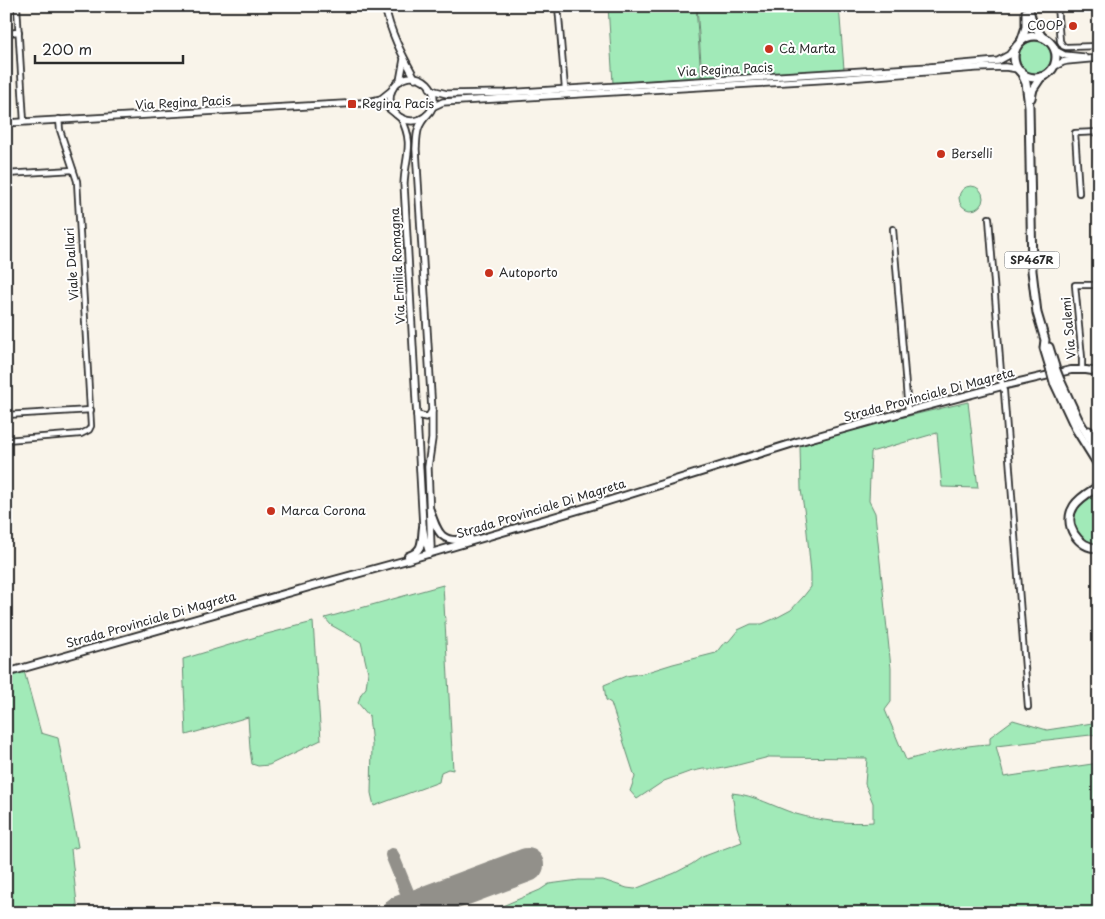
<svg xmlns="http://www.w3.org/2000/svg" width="1105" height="919" font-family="'Playpen Sans',sans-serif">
<rect width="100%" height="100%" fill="#f9f4ea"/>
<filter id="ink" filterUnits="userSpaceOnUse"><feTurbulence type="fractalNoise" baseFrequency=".02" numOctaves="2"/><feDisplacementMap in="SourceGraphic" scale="10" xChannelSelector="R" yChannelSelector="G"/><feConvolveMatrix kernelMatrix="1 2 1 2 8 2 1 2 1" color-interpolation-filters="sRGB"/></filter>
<g filter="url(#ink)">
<g fill="#a1eab8" stroke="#668a72">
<path d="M608,6H696L701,77L613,83Z"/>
<path d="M697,6H839L844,69L833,74L717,82L706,77H702Z"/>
<circle cx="1035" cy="57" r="16"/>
<circle cx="971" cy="198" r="12"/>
<path d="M968,402L978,488L942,487L937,433L871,452L869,501L875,513L891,668V702L885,710L906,760C934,753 961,745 990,744V737L1013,720L1047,730L1099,722V734L996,746L1004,777L1099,763V913H486L540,890L549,884L579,880H603L627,888L635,889L675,873L692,864L702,857L742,842L737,827L732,793C755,795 774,807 796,814C820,821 848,824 873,822V803L865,784L867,758L769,757L738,765L719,769H703L689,772L664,781L637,799L630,791L635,777L611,703L606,700L604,685L626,676L644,673L673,664L716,653L722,645L729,641L738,630L751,624H762L778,617L791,610L803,597L811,587V573L806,522L801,490L800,446L866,426Z"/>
<path d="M1099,490V544C1094,544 1088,544 1083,541C1073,534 1070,518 1076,508C1081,500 1092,495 1099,490Z"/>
<path d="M443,585L453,770L448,769L441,772L439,782L374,806L371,793L372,745L369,716L358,703L361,694L366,688L368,672L361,642L331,625L325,618Z"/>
<path d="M313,622L321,740L269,765L258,766L252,764L250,749L248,717L186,735L183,659L259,636Z"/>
<path d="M24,671L41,733L58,738L78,847L71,849L78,913H6V676Z"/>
</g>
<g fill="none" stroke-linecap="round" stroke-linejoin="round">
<path stroke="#92908a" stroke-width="14" d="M392,855L413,907"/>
<path stroke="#92908a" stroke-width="34" d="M399,913L527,865"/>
<g stroke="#2b2b2b" stroke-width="8">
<g id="minor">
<path d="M17,6L24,122"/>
<path d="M558,6L565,89"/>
<path d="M1057,6L1060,41L1063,46L1066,47L1099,46"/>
<path d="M1057,8L1091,6"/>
<path d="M6,33L19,32"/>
<path d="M6,174L73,170"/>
<path d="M1079,193L1075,133L1099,132"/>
<path d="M989,218L1002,386L1004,391L1028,707"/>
<path d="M893,229L908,411"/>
<path d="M1082,370V358L1075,285H1099"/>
<path d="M6,415L91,410"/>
<path d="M6,440L81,434L89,430L91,426L77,181L60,130L59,119"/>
</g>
</g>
<g stroke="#2b2b2b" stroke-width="9">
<g id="tertiary">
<path d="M385,6C390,32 402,55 415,78"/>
<path d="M1055,50L1064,55L1084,57"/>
<path d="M1053,67L1063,62L1067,61L1099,58"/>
<circle cx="412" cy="99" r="22"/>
<path d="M400,81L404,59"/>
<path d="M430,88L435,91L447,94L505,93L929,67L998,61L1009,55L1016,46"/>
<path d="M368,102L381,99L391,91"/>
<path d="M432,107L443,102L835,79L976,68L1005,67L1018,69"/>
<path d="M427,115C416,127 417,134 416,149L432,411V439L428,467L431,547L429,554"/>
<path d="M401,118C415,144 405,157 404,184L423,527L426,543L429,553"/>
<path d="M6,123L361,103L386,106L396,114"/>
<path d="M417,415L426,417L429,416L432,411"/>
</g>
</g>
<g stroke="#2b2b2b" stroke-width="10">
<g id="secondary">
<path d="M430,510C438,534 442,545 470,538"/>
<path d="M408,556C424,551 421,541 423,527"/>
<path d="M6,673L309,587L407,560L595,505L797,442L908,411L1002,386L1071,370H1086L1099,372"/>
</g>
</g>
<g stroke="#2b2b2b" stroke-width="11">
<g id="primary">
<path d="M1028,6L1032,21L1042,37"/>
<circle cx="1035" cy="57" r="21"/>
<path d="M1022,39L1026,27V12"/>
<path d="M1021,72L1026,83L1029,106L1032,271L1037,313L1045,340L1044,348L1051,371"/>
<path d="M1031,98L1033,89L1041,77"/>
<path d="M1049,347L1056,370"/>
<path d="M1060,380L1078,419L1099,454"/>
<path d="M1054,382L1076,429L1099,466"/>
<path d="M1089,431L1099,442"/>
<path d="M1099,486C1090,492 1080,497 1074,506C1062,524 1078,549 1099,548"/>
</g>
</g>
<use href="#minor" stroke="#fff" stroke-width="4.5"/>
<use href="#tertiary" stroke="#fff" stroke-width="5.5"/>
<use href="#secondary" stroke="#fff" stroke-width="6"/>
<use href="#primary" stroke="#fff" stroke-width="7"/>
<g stroke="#2b2b2b" stroke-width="11" stroke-linecap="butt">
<g id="primary-bridge">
<path d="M1056,370L1060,380"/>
<path d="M1051,371L1054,382"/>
</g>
</g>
<use href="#primary-bridge" stroke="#fff" stroke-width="7"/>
</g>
</g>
<g fill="#c8321e" stroke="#fff" stroke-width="2">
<circle cx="1073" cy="26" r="5"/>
<circle cx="769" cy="49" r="5"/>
<rect x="347" y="99" width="10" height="10" rx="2.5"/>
<circle cx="941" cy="154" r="5"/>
<circle cx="489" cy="273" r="5"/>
<circle cx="271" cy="511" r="5"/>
</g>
<g text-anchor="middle" stroke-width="4" stroke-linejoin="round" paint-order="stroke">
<rect fill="#fff" stroke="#6b6b6b" stroke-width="1" x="1004.5" y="251.5" width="55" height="17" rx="4"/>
<g font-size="11" font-weight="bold" fill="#2b2b2b">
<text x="1032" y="264">SP467R</text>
</g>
<g font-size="12" fill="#2b2b2b" stroke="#fff" text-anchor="start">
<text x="1063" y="30" text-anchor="end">COOP</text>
<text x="779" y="53">Cà Marta</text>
<text x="362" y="108">Regina Pacis</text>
<text x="951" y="158">Berselli</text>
<text x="499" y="277">Autoporto</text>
<text x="281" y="515">Marca Corona</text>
</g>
<g font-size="12" fill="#2b2b2b" stroke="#fff">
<text transform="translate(725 70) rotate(-3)" y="4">Via Regina Pacis</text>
<text transform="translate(183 103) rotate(-3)" y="4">Via Regina Pacis</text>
<text transform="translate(72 264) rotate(-94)" y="4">Viale Dallari</text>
<text transform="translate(398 266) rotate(-93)" y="4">Via Emilia Romagna</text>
<text transform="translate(1069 328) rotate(-95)" y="4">Via Salemi</text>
<text transform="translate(929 395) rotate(-15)" y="4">Strada Provinciale Di Magreta</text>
<text transform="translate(541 509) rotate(-17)" y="4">Strada Provinciale Di Magreta</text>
<text transform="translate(151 620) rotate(-16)" y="4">Strada Provinciale Di Magreta</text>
</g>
</g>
<rect width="1105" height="919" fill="none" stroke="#fff" stroke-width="25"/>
<rect x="12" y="12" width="1080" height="894" fill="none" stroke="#2b2b2b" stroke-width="2" filter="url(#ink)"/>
<path d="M35 55v8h148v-8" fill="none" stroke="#2b2b2b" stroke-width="2.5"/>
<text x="42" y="55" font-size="15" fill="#2b2b2b" stroke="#ffffff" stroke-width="4" paint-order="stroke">200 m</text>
</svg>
